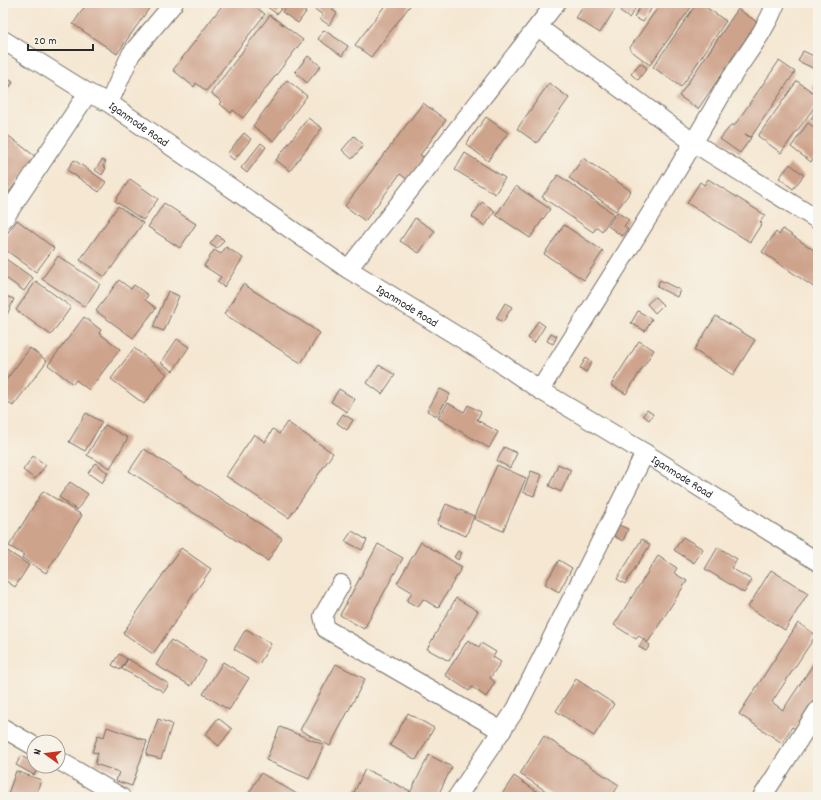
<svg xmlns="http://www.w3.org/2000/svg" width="821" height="800" font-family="Dekko,sans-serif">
<rect width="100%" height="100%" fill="#f7f3e8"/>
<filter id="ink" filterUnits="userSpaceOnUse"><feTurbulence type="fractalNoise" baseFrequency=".025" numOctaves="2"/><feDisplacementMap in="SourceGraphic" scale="8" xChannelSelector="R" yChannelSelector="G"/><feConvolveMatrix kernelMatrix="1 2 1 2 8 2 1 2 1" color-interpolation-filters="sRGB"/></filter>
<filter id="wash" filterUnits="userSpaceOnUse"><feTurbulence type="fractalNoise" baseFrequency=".012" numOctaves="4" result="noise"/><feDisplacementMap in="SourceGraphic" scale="16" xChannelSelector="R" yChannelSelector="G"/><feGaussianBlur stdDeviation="0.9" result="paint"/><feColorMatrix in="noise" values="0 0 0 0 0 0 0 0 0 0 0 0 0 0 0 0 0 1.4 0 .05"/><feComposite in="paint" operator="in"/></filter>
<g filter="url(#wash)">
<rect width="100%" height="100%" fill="#f5e7d2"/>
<g id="blocks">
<g fill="#cea38c">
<path d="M87,3H144L150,7L117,54L73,24Z"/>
<path d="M224,3H250L265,14L206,91L196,83L194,87L173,70Z"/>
<path d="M262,3H285L277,14Z"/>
<path d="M289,3H294L306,12L298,23L282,12Z"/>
<path d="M306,3H337L332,10L337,13L329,25L320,19L323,15Z"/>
<path d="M387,3H412L371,57L355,45Z"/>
<path d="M585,3H619L600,33L576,18Z"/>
<path d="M626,3H639L629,18L620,12Z"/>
<path d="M661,3H694L650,65L629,49Z"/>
<path d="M697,3H700L726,21L681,87L653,67Z"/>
<path d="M642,4L651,9L643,22L634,17Z"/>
<path d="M738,9L757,22L698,109L679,96Z"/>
<path d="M270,15L303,40L243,118L233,110L231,113L220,104L222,102L211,93Z"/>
<path d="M324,30L348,46L342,56L318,39Z"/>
<path d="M803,51L818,58V67L817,70L798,61Z"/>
<path d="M308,56L321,66L307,83L295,72Z"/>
<path d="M779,61L795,72L751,137L745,134L751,138L740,153L720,139L732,124L734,126Z"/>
<path d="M640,63L647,68L638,80L631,74Z"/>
<path d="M3,76L13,82L8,90L3,87Z"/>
<path d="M818,76V91L812,87Z"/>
<path d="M287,80L307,96L273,141L253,126Z"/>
<path d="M797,81L818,96V102L781,153L758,136Z"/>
<path d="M549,83L569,98L537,143L517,129Z"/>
<path d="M423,103L446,120L420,155L425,158L408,180L400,174L365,221L345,206Z"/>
<path d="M818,109V123L811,118Z"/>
<path d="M486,117L508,133L488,161L466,144Z"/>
<path d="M308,118L322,128L290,171L276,160Z"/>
<path d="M808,123L815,128L818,123V152L811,162L791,147Z"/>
<path d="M244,133L251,139L234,160L227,154Z"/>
<path d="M6,134L36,157L3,200V137Z"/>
<path d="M354,136L364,145L352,159L342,150Z"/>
<path d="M261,143L266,147L247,173L241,168Z"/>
<path d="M465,153L505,178L495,194L455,170Z"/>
<path d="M583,158L631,191L616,211L569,178Z"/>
<path d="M74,160L106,182L99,192L67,170Z"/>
<path d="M102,160L106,162L103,166L106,168L102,175L95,170Z"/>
<path d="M790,164L804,175L793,189L779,178Z"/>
<path d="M558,175L614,214L602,231L597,227L593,232L542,197Z"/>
<path d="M130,179L158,199L143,220L115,201Z"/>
<path d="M708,179L765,215L760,222L762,223L750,242L687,203L700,182L704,185Z"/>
<path d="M516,186L550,209L530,238L496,215Z"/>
<path d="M482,202L495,211L485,226L472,217Z"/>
<path d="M164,203L196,224L180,248L148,227Z"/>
<path d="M118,206L143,223L105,277L80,260Z"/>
<path d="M617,212L629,220L624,226L628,229L622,236L608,226Z"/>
<path d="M415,218L435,231L419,253L400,241Z"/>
<path d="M17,220L54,248L36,272L3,248V239Z"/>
<path d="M564,225L603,251L584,280L544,254Z"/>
<path d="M783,229L818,253V290L762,252L776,232L779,235Z"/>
<path d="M217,235L224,240L217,249L210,244Z"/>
<path d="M226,247L243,258L224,287L217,282L221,277L204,266L214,250L221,254Z"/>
<path d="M58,256L100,284L85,307L42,279Z"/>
<path d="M3,257L33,278L24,291L3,276Z"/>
<path d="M119,280L131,289L134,285L148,295L145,300L156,308L133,338L96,311Z"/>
<path d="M660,280L680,290L677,297L657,287Z"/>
<path d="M36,281L71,307L51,335L16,310Z"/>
<path d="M243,284L320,333L301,363L224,314Z"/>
<path d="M168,291L179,296L164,331L153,327Z"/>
<path d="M3,295L14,299L3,324Z"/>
<path d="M655,297L663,305L655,313L647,304Z"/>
<path d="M505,303L512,307L503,322L496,318Z"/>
<path d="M638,311L652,319L645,331L631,323Z"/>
<path d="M716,316L755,340L733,375L694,350Z"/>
<path d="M84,317L101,330L99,333L120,349L89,390L76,380L73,384L48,365Z"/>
<path d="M538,321L545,326L534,343L528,338Z"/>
<path d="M551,333L557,336L553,344L547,341Z"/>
<path d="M177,339L189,347L173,371L161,363Z"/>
<path d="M639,341L654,350L626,394L611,385Z"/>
<path d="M30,348L47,361L13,406L3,398V384Z"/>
<path d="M134,348L167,374L144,404L111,379Z"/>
<path d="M586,358L592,362L586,372L580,368Z"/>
<path d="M379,365L395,375L382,394L367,383Z"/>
<path d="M339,389L355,399L347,412L331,402Z"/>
<path d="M440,389L450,394L437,416L427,411Z"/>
<path d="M448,403L464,412L468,405L481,412L477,420L498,432L489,448L438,418Z"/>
<path d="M647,410L653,414L649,420L643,415Z"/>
<path d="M86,413L102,422L85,451L69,442Z"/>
<path d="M343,414L353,420L347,430L337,423Z"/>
<path d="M287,422L333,453L289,518L226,476L254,434L265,442L273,429L279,434Z"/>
<path d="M105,425L128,438L110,468L87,455Z"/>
<path d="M504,447L517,453L510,468L497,461Z"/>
<path d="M144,449L282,538L268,561L129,471Z"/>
<path d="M33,456L46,465L35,479L23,470Z"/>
<path d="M95,463L108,473L102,483L88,473Z"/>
<path d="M558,464L571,470L561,492L549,486Z"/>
<path d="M497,465L526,478L503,531L474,519Z"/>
<path d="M531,471L542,475L534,496L523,492Z"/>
<path d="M70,482L88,494L77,510L59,497Z"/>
<path d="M43,491L82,515L46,573L22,558L24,555L9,546Z"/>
<path d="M446,504L474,516L466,536L437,524Z"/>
<path d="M619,525L628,529L623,541L614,536Z"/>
<path d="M352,531L367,540L362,550L345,541Z"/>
<path d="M683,537L703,549L694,563L674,550Z"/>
<path d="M642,539L650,545L625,584L617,579Z"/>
<path d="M421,542L462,567L438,608L423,599L418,607L407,601L412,592L397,583Z"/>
<path d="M378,544L403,558L364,629L340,615Z"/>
<path d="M718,547L737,559L731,568L752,580L744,593L705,569Z"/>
<path d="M3,548L29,565L15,587L3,579Z"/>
<path d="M181,548L211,569L153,654L123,633Z"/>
<path d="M458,551L462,553L458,560L454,557Z"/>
<path d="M658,556L677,568L674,573L687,581L648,642L639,636L636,639L614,625Z"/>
<path d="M559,560L572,568L559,592L545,584Z"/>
<path d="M771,570L808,593L785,630L748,607Z"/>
<path d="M456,598L478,611L449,661L427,649Z"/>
<path d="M798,623L816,635L772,702L783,710L816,660L818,662V695L796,729L792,727L782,743L739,714Z"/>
<path d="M246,629L271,644L259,664L234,649Z"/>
<path d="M171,640L206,661L191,686L156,665Z"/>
<path d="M468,640L479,647L481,643L496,652L493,657L501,662L490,678L495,682L486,697L472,687L469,691L445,675Z"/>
<path d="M643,640L650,645L646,651L639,647Z"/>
<path d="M119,654L127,659L120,670L112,665Z"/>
<path d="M128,659L169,684L164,692L122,669Z"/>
<path d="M223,662L249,678L229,710L203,694Z"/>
<path d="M336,664L365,679L330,746L300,730Z"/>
<path d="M576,679L614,704L594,736L556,711Z"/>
<path d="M408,713L434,728L416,760L390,745Z"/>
<path d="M218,718L232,729L219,746L205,735Z"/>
<path d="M158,719L172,724L161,759L146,755Z"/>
<path d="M107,727L147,741L132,786L116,781L119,772L95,764L98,753L92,752L98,735L104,737Z"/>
<path d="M280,727L324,745L309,779L266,760Z"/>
<path d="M544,736L619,785L611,797H555L520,774Z"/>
<path d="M429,755L452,767L437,797H408Z"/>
<path d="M21,756L34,763V766H39L34,775L16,765Z"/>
<path d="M365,769L410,791L407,797H352Z"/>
<path d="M16,771L41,780L35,797H7Z"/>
<path d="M261,773L302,797H247Z"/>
<path d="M514,776L545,797H500Z"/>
</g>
</g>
</g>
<g filter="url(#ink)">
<use href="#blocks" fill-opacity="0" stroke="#726d65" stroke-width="1"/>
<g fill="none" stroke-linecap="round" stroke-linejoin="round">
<g stroke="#726d65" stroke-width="20">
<g id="minor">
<path d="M538,27L694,143L818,220"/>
<path id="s1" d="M3,40L88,93L109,103L348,269L493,358L540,390L645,453L818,562"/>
<path d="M109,103L131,54L174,3"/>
<path d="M3,220L88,93"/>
<path d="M348,269L556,3"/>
<path d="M540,390C602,290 667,191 725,88C742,58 763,37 776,3"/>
<path d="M341,584L323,616L326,629L502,731"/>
<path d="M3,728L34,746"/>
<path d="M58,760L121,797"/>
<path d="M457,797L516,709L645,453"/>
<path d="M762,797L818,710"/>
</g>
</g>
<use href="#minor" stroke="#fff" stroke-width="18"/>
</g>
</g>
<g text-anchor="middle" stroke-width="3" stroke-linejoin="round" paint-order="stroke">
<g font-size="12" fill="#2b2b2b" stroke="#f7f3e8">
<text dy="4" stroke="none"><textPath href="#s1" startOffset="160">Iganmode Road</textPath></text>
<text dy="4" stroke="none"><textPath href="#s1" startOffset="484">Iganmode Road</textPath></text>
<text dy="4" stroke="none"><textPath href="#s1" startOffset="808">Iganmode Road</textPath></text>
</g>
</g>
<rect width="821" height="800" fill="none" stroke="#f7f3e8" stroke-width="16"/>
<g transform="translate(46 754) rotate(284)"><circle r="19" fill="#f7f3e8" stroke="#a5a39c"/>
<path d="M0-3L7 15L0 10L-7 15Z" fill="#c8321e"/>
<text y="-6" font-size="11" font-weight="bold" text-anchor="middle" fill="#2b2b2b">N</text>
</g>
<path d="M28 44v6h65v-6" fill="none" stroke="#2b2b2b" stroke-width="2"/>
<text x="34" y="44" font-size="12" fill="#2b2b2b" stroke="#f7f3e8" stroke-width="3" paint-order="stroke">20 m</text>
</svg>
